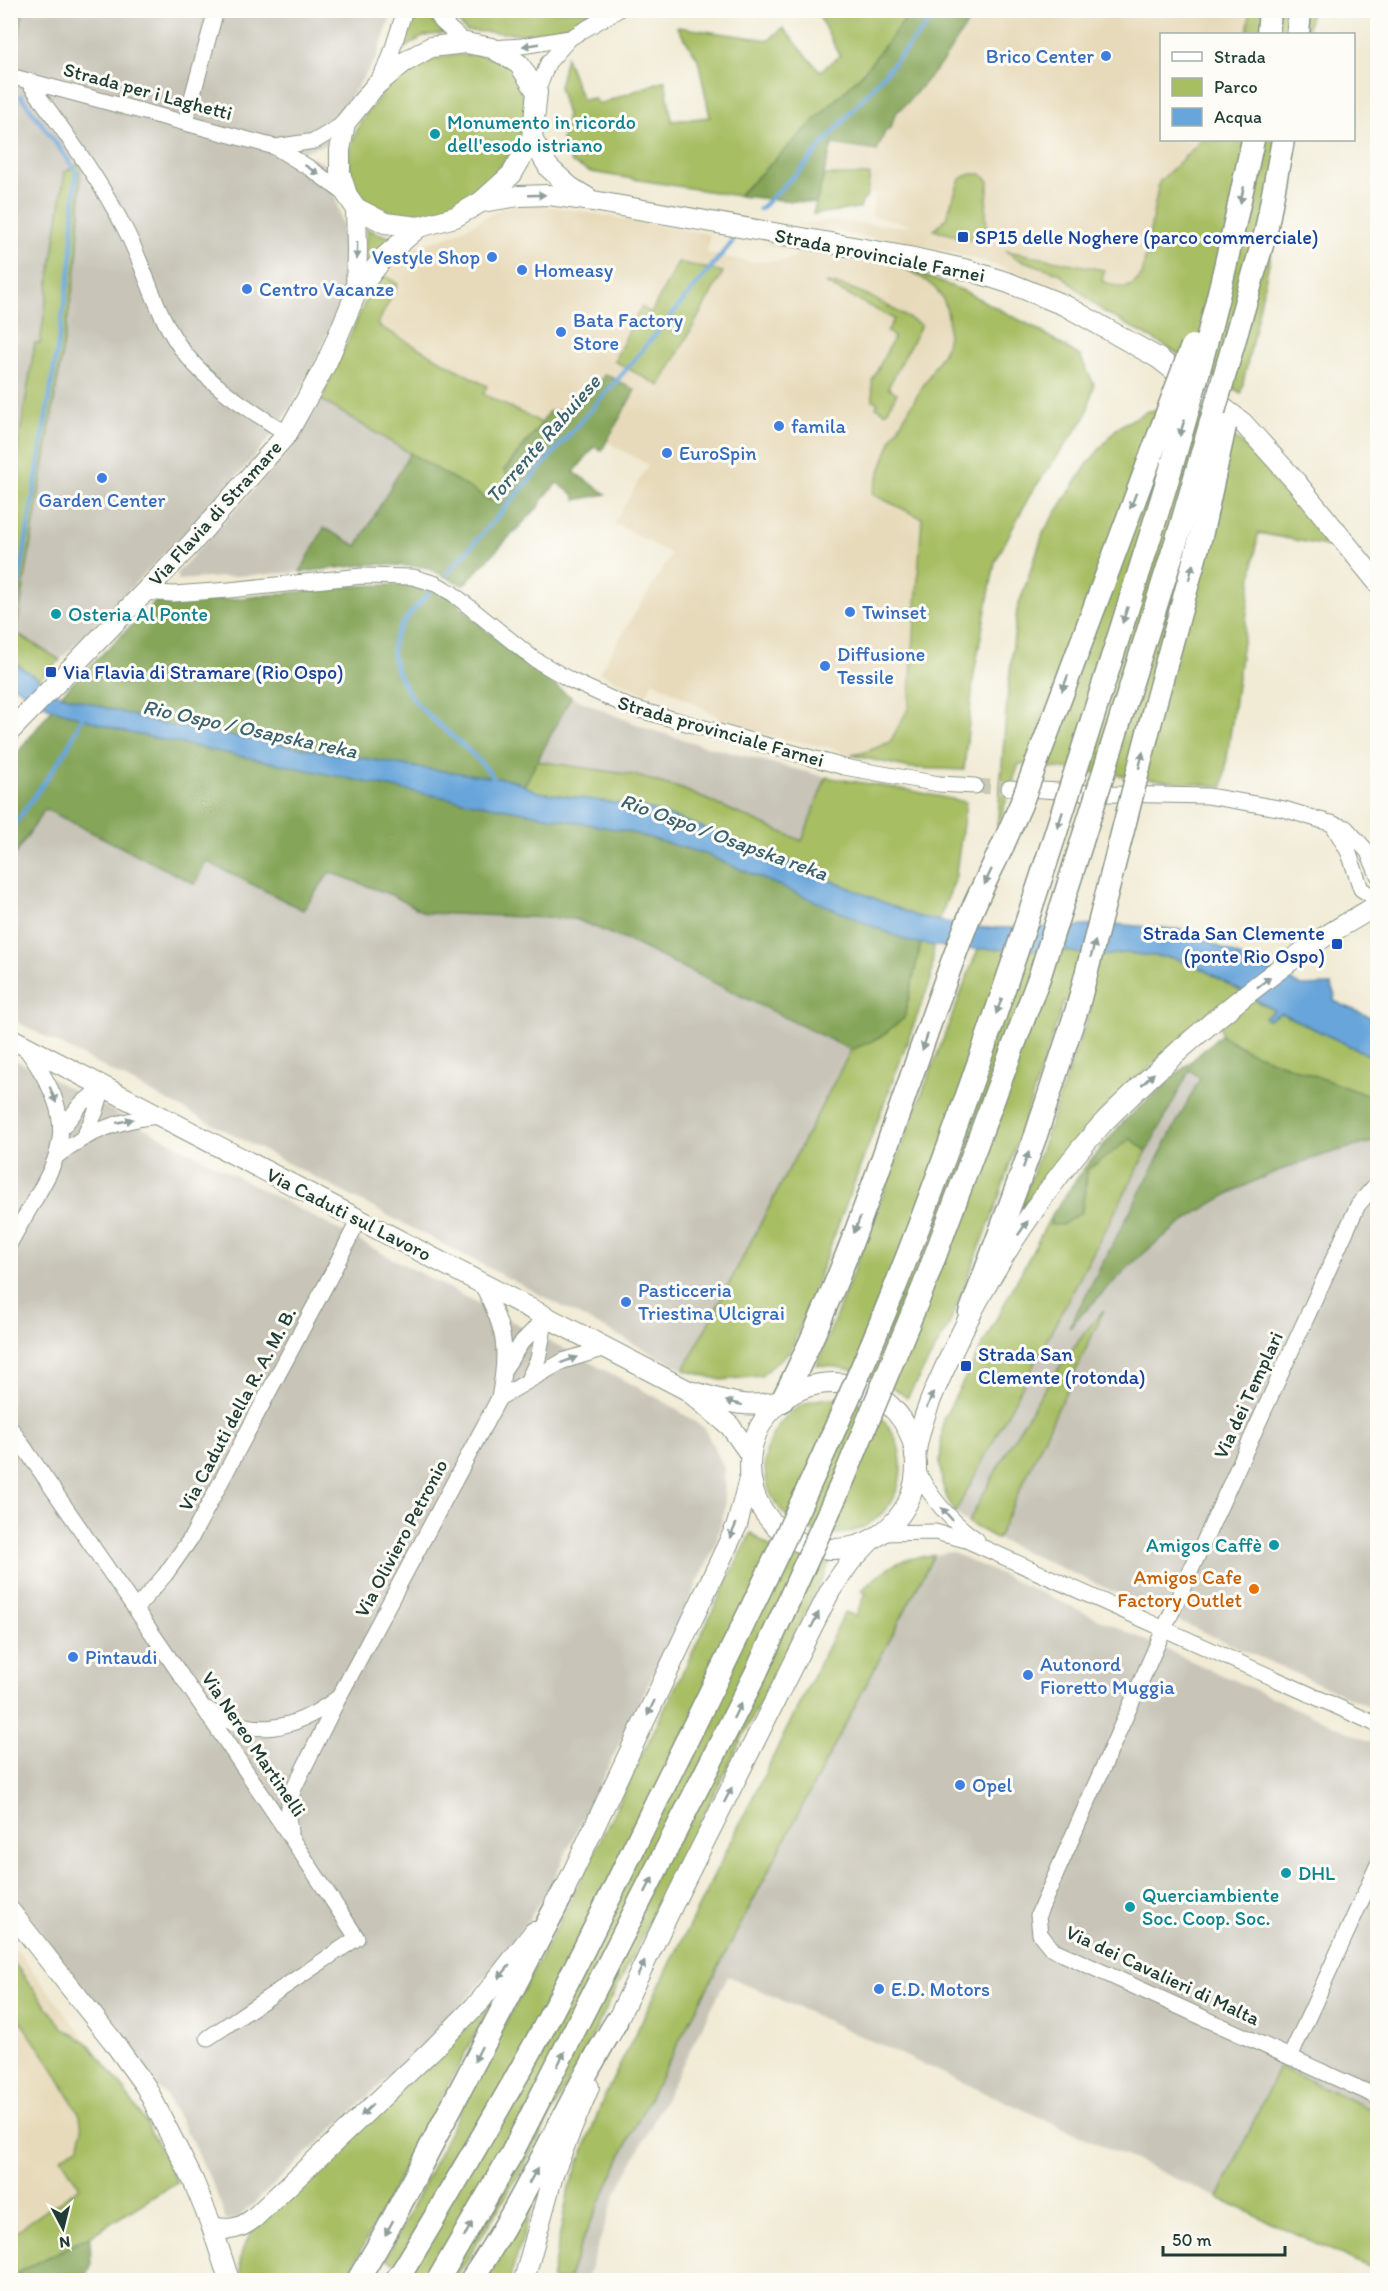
<svg xmlns="http://www.w3.org/2000/svg" width="1388" height="2291" font-family="Itim,sans-serif">
<rect width="100%" height="100%" fill="#fdfcf7"/>
<filter id="ink" filterUnits="userSpaceOnUse"><feTurbulence type="fractalNoise" baseFrequency=".0167" numOctaves="2"/><feDisplacementMap in="SourceGraphic" scale="12" xChannelSelector="R" yChannelSelector="G"/><feConvolveMatrix kernelMatrix="1 2 1 2 8 2 1 2 1" color-interpolation-filters="sRGB"/></filter>
<filter id="wash" filterUnits="userSpaceOnUse"><feTurbulence type="fractalNoise" baseFrequency=".008" numOctaves="4" result="noise"/><feDisplacementMap in="SourceGraphic" scale="24" xChannelSelector="R" yChannelSelector="G"/><feGaussianBlur stdDeviation="1.35" result="paint"/><feColorMatrix in="noise" values="0 0 0 0 0 0 0 0 0 0 0 0 0 0 0 0 0 1.4 0 .05"/><feComposite in="paint" operator="in"/></filter>
<g filter="url(#wash)">
<rect width="100%" height="100%" fill="#f1ebd5"/>
<g fill="#e7daba">
<path d="M976,11H1250L1247,34H1162V140H1198L1197,144L1159,182L1142,275L1134,286L1122,288L1101,281L1104,271L1015,258L1059,273L1104,312L1048,289L1025,276L994,265L938,249L792,225L831,221L898,226L912,225L871,216L875,194L866,195L860,208L813,214L832,143L877,150L885,132L891,128L895,114L908,102L943,61Z"/>
<path d="M514,204H538L710,234L707,253L751,262L787,260L798,254L759,242L848,254L877,260L904,268L928,283L940,294L949,321L950,334L945,349L892,438L922,518L910,707L890,742L863,753L851,755L827,747L714,726L718,717L653,681L646,695L599,672L671,554L614,523L648,465L607,442L635,390L605,374L595,390L580,401L568,410L559,412H548L542,423L483,394L486,386L376,324L397,285L382,274L402,252L454,234L497,211Z"/>
<path d="M10,1941L121,2085L147,2125L177,2182L81,2186L14,2232L11,2227Z"/>
</g>
<g fill="#c8c4b8">
<path d="M23,11H393L376,59L333,123L328,144L301,152L328,166L349,253L346,289L312,370L282,422L257,453L214,503L60,660L16,633L77,261L80,211V163L40,343L35,344L11,489L10,60L13,65Z"/>
<path d="M321,400L410,453L357,546L324,529L300,572L178,580L177,573L289,451Z"/>
<path d="M571,697L648,729L701,745L826,777L803,841L682,789L633,775L537,761Z"/>
<path d="M45,808L195,884L206,861L303,910L330,872L394,896L425,913L575,919L635,944L851,1050L684,1370L11,1019L10,861Z"/>
<path d="M10,1057L667,1403L704,1428L724,1467L725,1508L714,1549L547,1892L499,1962L441,2028L237,2219L226,2220L215,2189L192,2142L165,2095L11,1894Z"/>
<path d="M1190,1070L1201,1079L1071,1325L1136,1260L1164,1236L1230,1193L1286,1166L1334,1151L1377,1141V1710L997,1539L1103,1311L1096,1318L1058,1369L1011,1444L968,1523L955,1513Z"/>
<path d="M951,1552L1377,1745V2112L1279,2067L1218,2198L728,1976L616,2194L586,2280H568L580,2246L636,2124L934,1555Z"/>
</g>
<g fill="#a7be63" stroke="#637e4c" stroke-width="1.5">
<path d="M825,10L912,11L863,73L738,196L591,172L572,163L562,141L567,115L559,87L566,57L582,100L593,98L600,104L665,80L672,121L710,117L698,59L677,27L769,40L783,28L820,71L840,56L818,14Z"/>
<path d="M10,11H23L13,66L10,60Z"/>
<path d="M413,11H425L430,18L445,33L424,36L400,51Z"/>
<path d="M449,11H596L569,26L526,34L466,31Z"/>
<path d="M1250,11H1311L1307,34H1247Z"/>
<path d="M451,55H481L512,65L528,112L514,150L483,187L459,202L427,215H385L368,204L350,179L349,150L361,121L391,82L424,62Z"/>
<path d="M1198,140H1292L1285,189L1241,393L1162,344L1104,312L1059,273L1015,258L1007,251L1104,270L1102,281C1121,288 1128,293 1142,275L1159,182L1197,145Z"/>
<path d="M80,163V211L77,261L16,633L60,660L39,679L11,660V489L35,343H40L65,172Z"/>
<path d="M971,174H981L989,181L986,209L987,244L934,230L946,218L960,179Z"/>
<path d="M824,175H870L866,199L863,200L860,208L813,214Z"/>
<path d="M366,229L393,238L366,267Z"/>
<path d="M678,262L723,272L660,386L614,361L641,307L651,313Z"/>
<path d="M904,268L964,291L1035,328L1080,356L1094,385L1086,416L1031,493L995,562L974,673L964,770L910,768L851,755L863,753L890,742L909,707L922,518L872,494L892,438L945,349C950,332 951,309 939,293C931,282 916,275 904,268Z"/>
<path d="M382,274L398,284L377,325L487,386L483,394L542,423L504,470L516,485L498,506L321,400L369,293Z"/>
<path d="M825,283C859,285 891,309 921,325L888,388L897,393L886,413L876,407L878,403L873,400L872,381L894,337L887,332L894,319Z"/>
<path d="M1179,408C1200,416 1223,427 1240,442C1273,472 1304,513 1333,547L1258,533L1223,787L1019,764L997,827L1008,689L1017,610L1044,531L1089,462L1118,427L1148,411Z"/>
<path d="M537,761L633,775L682,789L802,841L826,777L908,790L966,802L955,880L938,922L916,916L716,832L643,807L538,792L524,786Z"/>
<path d="M921,943L934,946L931,979L791,1350L761,1376L721,1380L684,1370L851,1050L879,1037L904,1018Z"/>
<path d="M978,949L1063,950L1095,957L1125,953L1174,958L1201,968L1261,1004L1377,1059V1099L1248,1051L1221,1035L1220,1016L1212,1008L1085,1129L1019,1212L1091,1008L1064,1001L995,1209L949,1325L907,1398C880,1376 852,1367 817,1365Z"/>
<path d="M1131,1138L1147,1151L955,1513L947,1498L942,1483L940,1463L943,1420L1051,1216V1225L1086,1194L1087,1170Z"/>
<path d="M1104,1310L997,1539L968,1523C999,1465 1030,1406 1070,1353C1081,1338 1091,1323 1104,1310Z"/>
<circle cx="833" cy="1466" r="68"/>
<path d="M751,1533C781,1556 792,1560 830,1563L597,2027L522,2170L455,2280H431L419,2274L414,2280L419,2274L386,2259L478,2075L568,1906Z"/>
<path d="M934,1555L636,2124L580,2246L568,2280H551L569,2188L604,2097L845,1612L856,1616L866,1593L861,1591C887,1567 897,1558 934,1555Z"/>
<path d="M11,1959L63,2028L88,2043L121,2085L147,2125L177,2182L90,2236L11,2276L10,2227L15,2232L80,2187L61,2157L79,2145L82,2130L80,2116L53,2068L11,2008Z"/>
<path d="M490,2006L345,2280H243C237,2257 241,2249 254,2229Z"/>
<path d="M1279,2067L1377,2112V2271L1218,2198Z"/>
<path d="M535,2200L509,2280H482Z"/>
</g>
<g fill="#85a559" stroke="#527146" stroke-width="1.5">
<path d="M912,10L976,11L943,61L908,102L895,114L891,128L885,132L877,151L832,144L816,203L738,196L863,73Z"/>
<path d="M605,374L635,390L602,450L594,447L574,472L606,494L576,500L574,495L557,483L541,501L540,505L463,585L425,567L373,564L300,572L324,528L357,546L410,453L498,505L515,485L504,471L542,423L548,412C574,413 592,394 605,374Z"/>
<path d="M411,584L450,597L527,667L571,697L524,786L512,780L420,768L162,724L61,695L156,601L233,599L352,586Z"/>
<path d="M53,708L125,732L404,790L626,831L705,854L908,941L921,943L904,1018L879,1038L851,1050L635,944L575,919L425,913L394,896L330,872L303,910L206,861L195,884L45,809L11,861V761Z"/>
<path d="M1221,1035L1248,1051L1377,1099V1141C1284,1162 1210,1194 1137,1259C1114,1280 1092,1305 1069,1327L1200,1078L1190,1070L1147,1151L1131,1139L1087,1170L1082,1212L1062,1225H1050L1051,1216L1085,1167L1125,1120Z"/>
<path d="M90,2236L91,2265L85,2280H11V2276Z"/>
</g>
<path fill="#68a5da" stroke="#447187" stroke-width="1.5" d="M10,660L61,695L162,724L420,768L512,780L538,792L643,807L716,832L916,916L965,926L988,928L1069,927L1114,924L1184,930L1302,986L1331,985L1335,993L1334,1001L1377,1020V1059L1281,1013L1267,1020L1265,1018L1274,1010L1201,968L1174,958L1125,953L1095,957L1063,950L978,949L934,946L908,941L705,854L626,831L404,790L125,732L48,707L11,684Z"/>
<g fill="none" stroke-linecap="round" stroke-linejoin="round">
<g stroke="#68a5da" stroke-width="4.5">
<path d="M10,56H14"/>
<path d="M760,209L806,164L940,10"/>
<path d="M447,574L625,371L732,242"/>
<path d="M428,594C416,608 397,625 393,644C391,654 395,666 399,675C414,711 448,729 474,756C482,764 490,771 495,781"/>
<path d="M11,634L71,263L76,171L21,96"/>
<path d="M10,831L64,754L84,714"/>
</g>
</g>
</g>
<g filter="url(#ink)">
<g fill="none" stroke-linecap="round" stroke-linejoin="round">
<path stroke="#c7c8b5" stroke-width="15" stroke-dasharray="15 8" stroke-linecap="butt" d="M975,786L1009,788"/>
<g stroke="#889484" stroke-width="17">
<g id="minor">
<path d="M434,10L442,22L466,43"/>
<path d="M492,48L522,46L570,38L618,10"/>
<path d="M10,76L275,147L311,169L347,195"/>
<path d="M378,80L389,60L405,10"/>
<path d="M28,81C62,129 98,176 125,229C147,271 157,320 187,356C214,389 253,411 287,434"/>
<path d="M537,92L548,63L570,38"/>
<path d="M185,123L216,10"/>
<path d="M275,147L315,141L345,123"/>
<path d="M143,592L173,594L229,590L362,576L413,577L436,584L452,593L534,659L570,680L629,707L844,767L939,784L975,786"/>
<path d="M1009,788L1109,794L1208,796L1284,809L1346,828L1368,852L1378,875"/>
<path d="M1332,823L1349,853L1361,889L1378,900"/>
<path d="M62,1128L81,1104L103,1087"/>
<path d="M84,1137L96,1111L103,1087"/>
<path d="M57,1156C88,1131 121,1119 160,1116"/>
<path d="M1378,1182L1358,1205L1164,1629L1038,1915L1040,1934L1052,1949L1378,2097"/>
<path d="M10,1243C57,1157 89,1135 24,1046"/>
<path d="M505,1368L522,1342L546,1317L538,1359L528,1380"/>
<path d="M499,1398L563,1361L606,1348"/>
<path d="M10,1427C127,1597 245,1766 357,1938L208,2038"/>
<path d="M915,1466C929,1496 950,1521 977,1540"/>
<path d="M880,1533L935,1532L966,1540L1378,1725"/>
<path d="M136,1608L165,1575L191,1538L331,1275L359,1219"/>
<path d="M207,1709C253,1740 294,1730 336,1699"/>
<path d="M290,1832L288,1817L289,1802L295,1786L339,1697L499,1398C509,1347 505,1328 481,1283"/>
<path d="M1290,2057L1378,1864"/>
</g>
</g>
<g stroke="#889484" stroke-width="22">
<g id="major">
<path d="M466,43L492,48L519,64L537,92L532,139L512,174L481,202L455,217L419,227L385,223L356,208L347,195L340,173V150L345,123L376,85L403,63L431,47Z"/>
<path d="M532,139L549,168L570,187L588,198"/>
<path d="M481,202L519,196L549,195L593,201L909,257L968,270L1009,283L1066,306L1158,358L1243,423L1296,482L1378,583"/>
<path d="M356,293L357,248L356,208"/>
<path d="M10,731L191,544L287,434L326,364L356,293L384,257L419,227"/>
<path d="M10,1038L687,1390L730,1426L750,1454"/>
<circle cx="833" cy="1466" r="83"/>
<path d="M694,1392C729,1402 744,1409 782,1401"/>
<path d="M915,1456C921,1415 939,1380 957,1342C992,1267 1046,1186 1102,1124C1116,1109 1132,1095 1147,1080C1197,1033 1252,988 1308,948C1330,932 1354,919 1378,905"/>
<path d="M555,1903L564,1891L737,1525L750,1475"/>
<path d="M10,1911L112,2040L146,2087L193,2180L212,2227L229,2280"/>
<path d="M610,2035L679,1892L830,1591L850,1562L871,1540"/>
<path d="M212,2227C230,2231 240,2229 254,2218L432,2050L481,2000L534,1932"/>
<path d="M524,2280L554,2171L589,2087"/>
</g>
</g>
<g stroke="#889484" stroke-width="25">
<g id="highway">
<path d="M1268,34L1270,10"/>
<path d="M1298,34L1300,10"/>
<path d="M1266,231L1283,140"/>
<path d="M1229,250L1253,140"/>
<path d="M970,1313L1036,1135L1078,1006"/>
<path d="M782,1401C859,1250 904,1086 965,928C975,900 990,873 1003,845"/>
<path d="M358,2280L386,2232L564,1891"/>
<path d="M396,2280L405,2267"/>
<path d="M471,2280C527,2199 564,2106 616,2022"/>
</g>
</g>
<use href="#minor" stroke="#fff" stroke-width="15"/>
<use href="#major" stroke="#fff" stroke-width="20"/>
<use href="#highway" stroke="#fff" stroke-width="22"/>
<g stroke="#889484" stroke-width="25" stroke-linecap="butt">
<g id="highway-bridge">
<path d="M1003,845L1021,804L1192,346"/>
<path d="M1078,1006L1156,701L1202,532L1225,426"/>
<path d="M405,2267C452,2189 499,2110 543,2029C591,1939 634,1846 680,1754C756,1600 832,1445 896,1285C966,1108 1026,927 1084,745C1136,581 1191,418 1229,250"/>
<path d="M438,2280L512,2153L756,1673L845,1476L923,1288L1040,975L1181,526L1266,231"/>
</g>
</g>
<use href="#highway-bridge" stroke="#fff" stroke-width="22"/>
</g>
<defs><path id="oneway-solid" d="M-6-.8H1V-3.2L6.5 0L1 3.2V.8H-6Z" transform="scale(1.5)"/></defs>
<g fill="#8f9e9a">
<use href="#oneway-solid" transform="translate(531 45) rotate(172)"/>
<use href="#oneway-solid" transform="translate(312 170) rotate(33)"/>
<use href="#oneway-solid" transform="translate(537 195) rotate(-2)"/>
<use href="#oneway-solid" transform="translate(1242 195) rotate(103)"/>
<use href="#oneway-solid" transform="translate(357 251) rotate(91)"/>
<use href="#oneway-solid" transform="translate(1182 428) rotate(106)"/>
<use href="#oneway-solid" transform="translate(1133 501) rotate(111)"/>
<use href="#oneway-solid" transform="translate(1191 572) rotate(-75)"/>
<use href="#oneway-solid" transform="translate(1125 615) rotate(108)"/>
<use href="#oneway-solid" transform="translate(1065 683) rotate(110)"/>
<use href="#oneway-solid" transform="translate(1141 760) rotate(-76)"/>
<use href="#oneway-solid" transform="translate(1060 820) rotate(108)"/>
<use href="#oneway-solid" transform="translate(988 877) rotate(115)"/>
<use href="#oneway-solid" transform="translate(1093 949) rotate(-75)"/>
<use href="#oneway-solid" transform="translate(1264 982) rotate(-38)"/>
<use href="#oneway-solid" transform="translate(999 1006) rotate(110)"/>
<use href="#oneway-solid" transform="translate(925 1042) rotate(109)"/>
<use href="#oneway-solid" transform="translate(1148 1079) rotate(-44)"/>
<use href="#oneway-solid" transform="translate(53 1095) rotate(68)"/>
<use href="#oneway-solid" transform="translate(125 1121) rotate(-13)"/>
<use href="#oneway-solid" transform="translate(1026 1160) rotate(-70)"/>
<use href="#oneway-solid" transform="translate(857 1225) rotate(112)"/>
<use href="#oneway-solid" transform="translate(1023 1228) rotate(-55)"/>
<use href="#oneway-solid" transform="translate(569 1360) rotate(-21)"/>
<use href="#oneway-solid" transform="translate(930 1400) rotate(-66)"/>
<use href="#oneway-solid" transform="translate(734 1403) rotate(-166)"/>
<use href="#oneway-solid" transform="translate(947 1514) rotate(-132)"/>
<use href="#oneway-solid" transform="translate(733 1531) rotate(113)"/>
<use href="#oneway-solid" transform="translate(815 1620) rotate(-64)"/>
<use href="#oneway-solid" transform="translate(651 1708) rotate(115)"/>
<use href="#oneway-solid" transform="translate(737 1711) rotate(-63)"/>
<use href="#oneway-solid" transform="translate(728 1795) rotate(-63)"/>
<use href="#oneway-solid" transform="translate(649 1885) rotate(-63)"/>
<use href="#oneway-solid" transform="translate(641 1969) rotate(-64)"/>
<use href="#oneway-solid" transform="translate(504 1972) rotate(130)"/>
<use href="#oneway-solid" transform="translate(478 2054) rotate(116)"/>
<use href="#oneway-solid" transform="translate(561 2059) rotate(-63)"/>
<use href="#oneway-solid" transform="translate(367 2110) rotate(136)"/>
<use href="#oneway-solid" transform="translate(533 2176) rotate(-60)"/>
<use href="#oneway-solid" transform="translate(389 2228) rotate(118)"/>
<use href="#oneway-solid" transform="translate(468 2230) rotate(-60)"/>
</g>
</g>
<g fill="#3f7fe0" stroke="#fdfcf7" stroke-width="2">
<circle cx="1106" cy="56" r="6"/>
<circle cx="492" cy="257" r="6"/>
<circle cx="522" cy="270" r="6"/>
<circle cx="247" cy="289" r="6"/>
<circle cx="561" cy="332" r="6"/>
<circle cx="779" cy="426" r="6"/>
<circle cx="667" cy="453" r="6"/>
<circle cx="102" cy="478" r="6"/>
<circle cx="850" cy="612" r="6"/>
<circle cx="825" cy="666" r="6"/>
<circle cx="626" cy="1302" r="6"/>
<circle cx="73" cy="1657" r="6"/>
<circle cx="1028" cy="1675" r="6"/>
<circle cx="960" cy="1785" r="6"/>
<circle cx="879" cy="1989" r="6"/>
</g>
<g fill="#0f9aa8" stroke="#fdfcf7" stroke-width="2">
<circle cx="435" cy="134" r="6"/>
<circle cx="56" cy="614" r="6"/>
<circle cx="1274" cy="1545" r="6"/>
<circle cx="1286" cy="1873" r="6"/>
<circle cx="1130" cy="1907" r="6"/>
</g>
<g fill="#1a4fb4" stroke="#fdfcf7" stroke-width="2">
<rect x="957" y="231" width="12" height="12" rx="3"/>
<rect x="45" y="666" width="12" height="12" rx="3"/>
<rect x="1331" y="938" width="12" height="12" rx="3"/>
<rect x="960" y="1360" width="12" height="12" rx="3"/>
</g>
<circle fill="#e8710a" stroke="#fdfcf7" stroke-width="2" cx="1254" cy="1589" r="6"/>
<g text-anchor="middle" stroke-width="6" stroke-linejoin="round" paint-order="stroke">
<g font-size="20" fill="#366cbe" stroke="#fdfcf7" text-anchor="start">
<text x="1094" y="63" text-anchor="end">Brico Center</text>
<text x="480" y="264" text-anchor="end">Vestyle Shop</text>
<text x="534" y="277">Homeasy</text>
<text x="259" y="296">Centro Vacanze</text>
<text x="573" y="327">Bata Factory<tspan x="573" dy="23">Store</tspan></text>
<text x="791" y="433">famila</text>
<text x="679" y="460">EuroSpin</text>
<text x="102" y="507" text-anchor="middle">Garden Center</text>
<text x="862" y="619">Twinset</text>
<text x="837" y="661">Diffusione<tspan x="837" dy="23">Tessile</tspan></text>
<text x="638" y="1297">Pasticceria<tspan x="638" dy="23">Triestina Ulcigrai</tspan></text>
<text x="85" y="1664">Pintaudi</text>
<text x="1040" y="1671">Autonord<tspan x="1040" dy="23">Fioretto Muggia</tspan></text>
<text x="972" y="1792">Opel</text>
<text x="891" y="1996">E.D. Motors</text>
</g>
<g font-size="20" fill="#1f3d34" stroke="#fdfcf7">
<text transform="translate(148 91) rotate(15)" y="7">Strada per i Laghetti</text>
<text transform="translate(880 255) rotate(11)" y="7">Strada provinciale Farnei</text>
<text transform="translate(215 513) rotate(-48)" y="7">Via Flavia di Stramare</text>
<text transform="translate(721 731) rotate(16)" y="7">Strada provinciale Farnei</text>
<text transform="translate(349 1214) rotate(27)" y="7">Via Caduti sul Lavoro</text>
<text transform="translate(1248 1395) rotate(-65)" y="7">Via dei Templari</text>
<text transform="translate(237 1409) rotate(-62)" y="7">Via Caduti della R. A. M. B.</text>
<text transform="translate(401 1538) rotate(-62)" y="7">Via Oliviero Petronio</text>
<text transform="translate(254 1744) rotate(56)" y="7">Via Nereo Martinelli</text>
<text transform="translate(1163 1975) rotate(25)" y="7">Via dei Cavalieri di Malta</text>
</g>
<g font-size="20" fill="#0d838f" stroke="#fdfcf7" text-anchor="start">
<text x="447" y="129">Monumento in ricordo<tspan x="447" dy="23">dell'esodo istriano</tspan></text>
<text x="68" y="621">Osteria Al Ponte</text>
<text x="1262" y="1552" text-anchor="end">Amigos Caffè</text>
<text x="1298" y="1880">DHL</text>
<text x="1142" y="1902">Querciambiente<tspan x="1142" dy="23">Soc. Coop. Soc.</tspan></text>
</g>
<g font-size="20" fill="#164399" stroke="#fdfcf7" text-anchor="start">
<text x="975" y="244">SP15 delle Noghere (parco commerciale)</text>
<text x="63" y="679">Via Flavia di Stramare (Rio Ospo)</text>
<text x="1325" y="940" text-anchor="end">Strada San Clemente<tspan x="1325" dy="23">(ponte Rio Ospo)</tspan></text>
<text x="978" y="1361">Strada San<tspan x="978" dy="23">Clemente (rotonda)</tspan></text>
</g>
<g font-size="20" fill="#c56008" stroke="#fdfcf7" text-anchor="end">
<text x="1242" y="1584">Amigos Cafe<tspan x="1242" dy="23">Factory Outlet</tspan></text>
</g>
<g font-size="21" font-style="italic" fill="#39616e" stroke="#fdfcf7">
<text transform="translate(543 439) rotate(-49)" y="7">Torrente Rabuiese</text>
<text transform="translate(250 729) rotate(12)" y="7">Rio Ospo / Osapska reka</text>
<text transform="translate(724 837) rotate(20)" y="7">Rio Ospo / Osapska reka</text>
</g>
</g>
<rect width="1388" height="2291" fill="none" stroke="#fdfcf7" stroke-width="36"/>
<rect x="1160" y="33" width="195" height="108" fill="#fdfcf7" stroke="#a4b0a9" stroke-width="1.5"/>
<rect x="1172" y="52" width="30" height="9" fill="#ffffff" stroke="#a4b0a9" stroke-width="1.5"/>
<text x="1214" y="63" font-size="18" fill="#1f3d34">Strada</text>
<rect x="1172" y="78" width="30" height="18" fill="#a7be63" stroke="#a4b0a9" stroke-width="1.5"/>
<text x="1214" y="93" font-size="18" fill="#1f3d34">Parco</text>
<rect x="1172" y="108" width="30" height="18" fill="#68a5da" stroke="#a4b0a9" stroke-width="1.5"/>
<text x="1214" y="123" font-size="18" fill="#1f3d34">Acqua</text>
<g transform="translate(63 2228) rotate(173)" stroke="#fdfcf7" stroke-width="4.5" paint-order="stroke">
<path d="M0-4.5L10 22L0 15L-10 22Z" fill="#1f3d34"/>
<text y="-9" font-size="16" font-weight="bold" text-anchor="middle" fill="#1f3d34">N</text>
</g>
<path d="M1163 2246v9h122v-9" fill="none" stroke="#1f3d34" stroke-width="3"/>
<text x="1172" y="2246" font-size="18" fill="#1f3d34" stroke="#fdfcf7" stroke-width="4.5" paint-order="stroke">50 m</text>
</svg>
